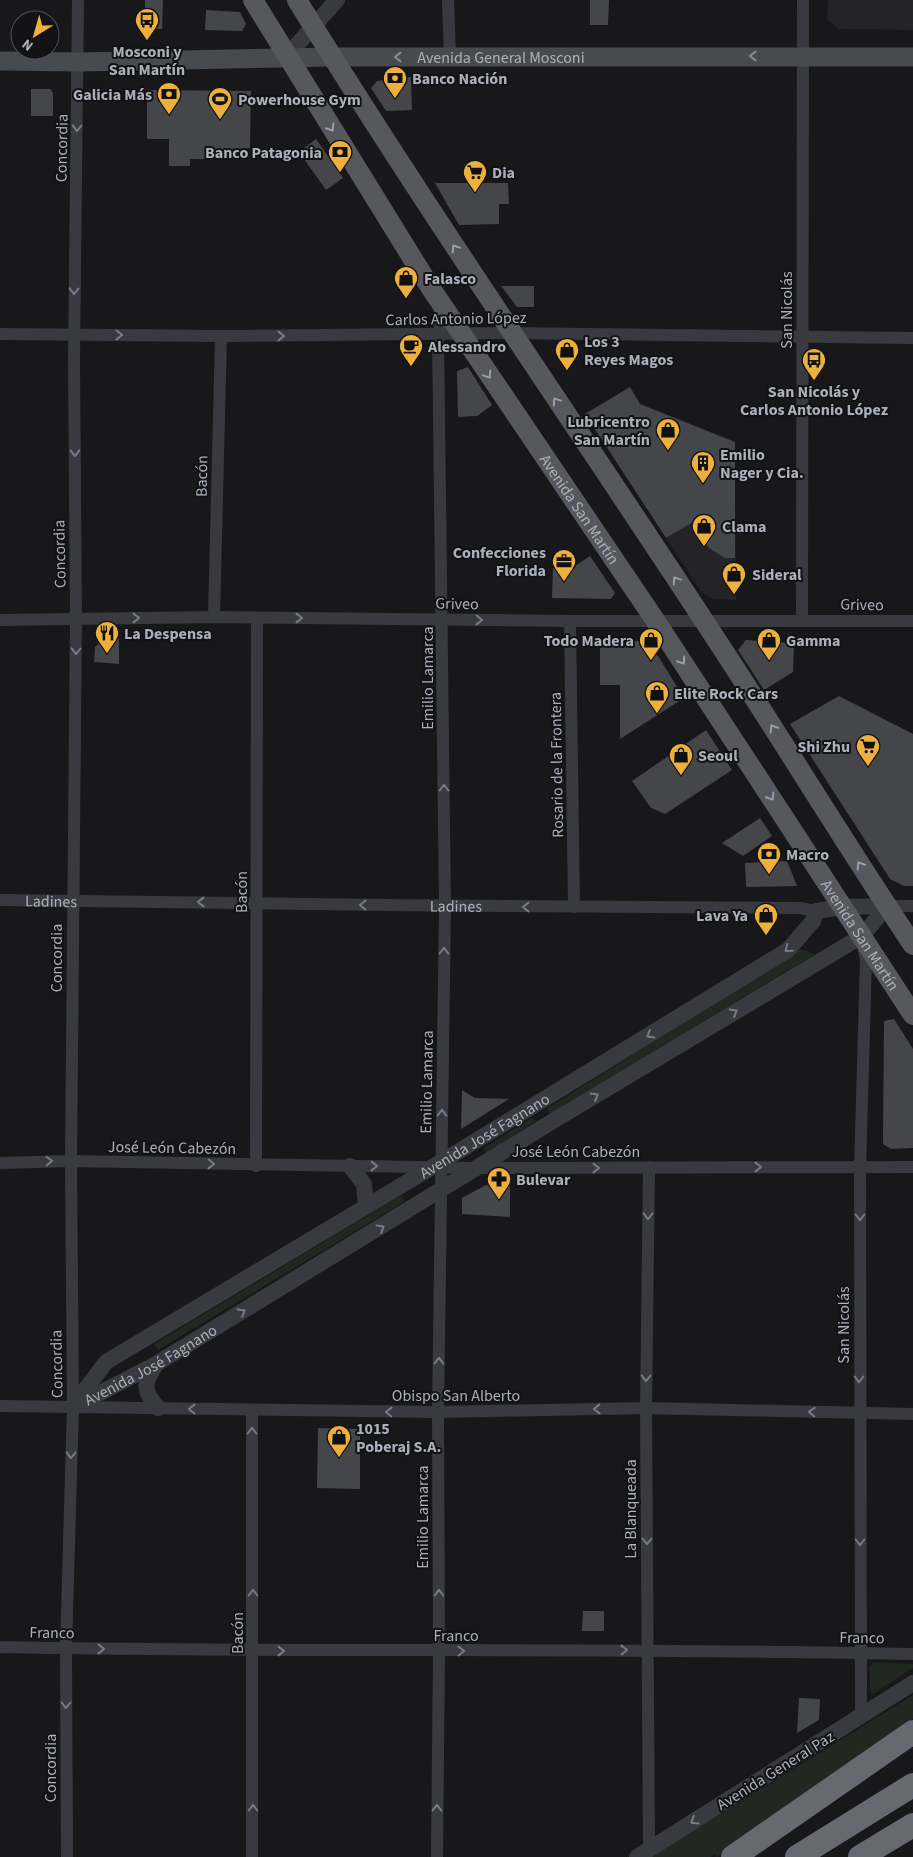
<svg xmlns="http://www.w3.org/2000/svg" width="913" height="1857" font-family="'Source Sans 3',sans-serif">
<rect width="100%" height="100%" fill="#18181a"/>
<g fill="#242427">
<path d="M828,0H913V30L838,29L827,19Z"/>
<path d="M735,494L736,600L713,599L702,593L666,538Z"/>
</g>
<g fill="#202821">
<path d="M801,949L815,954L549,1115L548,1108Z"/>
<path d="M533,1117L536,1121L486,1153L484,1148Z"/>
<path d="M402,1195L404,1202L158,1350L154,1344Z"/>
<path d="M873,1662L913,1664V1668L871,1695L869,1667Z"/>
<path d="M913,1695V1719L717,1857L714,1854L711,1857H651Z"/>
</g>
<g fill="#45464a">
<path d="M145,0H163L162,29H145Z"/>
<path d="M590,0H609L608,25H590Z"/>
<path d="M206,10L240,12L246,24L242,31L205,30Z"/>
<path d="M411,77L412,110L386,111L371,88L377,81Z"/>
<path d="M31,89H50L53,93V116H31Z"/>
<path d="M147,90L251,91L250,148L230,149V159H190V166H169V139H147Z"/>
<path d="M316,139L343,178L326,190L299,152Z"/>
<path d="M435,183H508L509,204H499V224L459,225Z"/>
<path d="M501,286H534V307H517Z"/>
<path d="M468,367L492,405L477,416L458,417L457,371Z"/>
<path d="M630,387L640,404L735,442V558H725L709,548L693,522L666,538L585,414Z"/>
<path d="M590,556L615,593L611,599L552,598L553,566H575Z"/>
<path d="M105,638H119V664L94,662L95,647Z"/>
<path d="M600,640L639,641L658,656L684,698L620,739V685H600Z"/>
<path d="M746,640L794,643L793,672L764,690L738,650Z"/>
<path d="M839,696L913,734V886H904L890,879L790,724Z"/>
<path d="M706,730L732,770L665,814L651,808L632,781Z"/>
<path d="M760,818L772,836L743,856L722,843Z"/>
<path d="M787,861L797,886L746,887L745,863Z"/>
<path d="M894,1019L913,1049V1148L891,1149L883,1144L884,1021Z"/>
<path d="M462,1090L475,1098L509,1099L461,1129Z"/>
<path d="M486,1185L510,1186V1217L462,1214V1198Z"/>
<path d="M318,1428L360,1429V1489L317,1488Z"/>
<path d="M583,1611H604V1631H582Z"/>
<path d="M799,1698L820,1699L819,1720L797,1733Z"/>
</g>
<g fill="none" stroke-linecap="round" stroke-linejoin="round">
<g stroke="#393a3f" stroke-width="12">
<path d="M448,0L450,56"/>
<path d="M0,334L221,336L510,333L913,338"/>
<path d="M214,617L221,336"/>
<path d="M0,620L214,617L570,621H913"/>
<path d="M802,620L803,0"/>
<path d="M570,621L574,907"/>
<path id="s1" d="M0,900C267,904 533,907 800,908L816,911"/>
<path d="M887,906H913"/>
<path d="M0,1163L71,1161L477,1168L913,1167"/>
<path d="M256,1166L257,618"/>
<path d="M0,1406L438,1412L646,1408L913,1414"/>
<path d="M252,1410V1857"/>
<path d="M0,1647C304,1653 609,1647 913,1654"/>
<path d="M861,1715L860,1168L866,960L863,946"/>
<path d="M649,1850L646,1408L649,1167"/>
<path d="M67,1857L66,1648L73,1406L71,1161L76,618L74,359L78,0"/>
<path d="M437,1857L439,1651L438,1412L445,907L438,335L444,309"/>
</g>
<g stroke="#393a3f" stroke-width="16">
<path d="M286,57L337,0"/>
<path d="M350,1166L364,1184L366,1206"/>
<path d="M156,1364C144,1384 142,1390 158,1408"/>
<path id="s2" d="M73,1406L106,1362L459,1151L788,950L813,921L816,911L842,907L887,906"/>
<path id="s3" d="M75,1406L156,1364L553,1121L862,936L887,906"/>
<path d="M637,1857L913,1683"/>
</g>
<path stroke="#474a4f" stroke-width="19" id="s4" d="M0,61L78,62L332,57H913"/>
<g stroke="#56585e" stroke-width="20">
<path id="s5" d="M253,0L432,290L655,620L913,1015"/>
<path d="M297,0C435,224 586,439 729,659C791,754 850,851 913,945"/>
</g>
<g stroke="#666970" stroke-width="24">
<path d="M733,1857L913,1732"/>
<path d="M797,1857L913,1785"/>
<path d="M860,1857L913,1825"/>
</g>
</g>
<defs><path id="oneway-chevron" d="M-2-3.5L2.5 0L-2 3.5" fill="none" stroke-width="1.6" stroke-linecap="round" stroke-linejoin="round" transform="scale(1.25)"/></defs>
<g stroke="#888c95">
<use href="#oneway-chevron" transform="translate(753 56) rotate(180)"/>
<use href="#oneway-chevron" transform="translate(398 57) rotate(180)"/>
</g>
<g stroke="#787b83">
<use href="#oneway-chevron" transform="translate(77 128) rotate(91)"/>
<use href="#oneway-chevron" transform="translate(74 291) rotate(91)"/>
<use href="#oneway-chevron" transform="translate(119 335) rotate(1)"/>
<use href="#oneway-chevron" transform="translate(281 336)"/>
<use href="#oneway-chevron" transform="translate(75 453) rotate(89)"/>
<use href="#oneway-chevron" transform="translate(136 618)"/>
<use href="#oneway-chevron" transform="translate(299 618)"/>
<use href="#oneway-chevron" transform="translate(479 620) rotate(1)"/>
<use href="#oneway-chevron" transform="translate(76 651) rotate(91)"/>
<use href="#oneway-chevron" transform="translate(444 788) rotate(-90)"/>
<use href="#oneway-chevron" transform="translate(201 902) rotate(-180)"/>
<use href="#oneway-chevron" transform="translate(363 905) rotate(-179)"/>
<use href="#oneway-chevron" transform="translate(526 907) rotate(-180)"/>
<use href="#oneway-chevron" transform="translate(788 949) rotate(141)"/>
<use href="#oneway-chevron" transform="translate(444 951) rotate(-89)"/>
<use href="#oneway-chevron" transform="translate(734 1012) rotate(-31)"/>
<use href="#oneway-chevron" transform="translate(650 1035) rotate(149)"/>
<use href="#oneway-chevron" transform="translate(595 1096) rotate(-31)"/>
<use href="#oneway-chevron" transform="translate(442 1113) rotate(-89)"/>
<use href="#oneway-chevron" transform="translate(49 1161) rotate(-2)"/>
<use href="#oneway-chevron" transform="translate(211 1164) rotate(1)"/>
<use href="#oneway-chevron" transform="translate(374 1166)"/>
<use href="#oneway-chevron" transform="translate(758 1167)"/>
<use href="#oneway-chevron" transform="translate(596 1168)"/>
<use href="#oneway-chevron" transform="translate(648 1216) rotate(91)"/>
<use href="#oneway-chevron" transform="translate(860 1217) rotate(90)"/>
<use href="#oneway-chevron" transform="translate(381 1228) rotate(-31)"/>
<use href="#oneway-chevron" transform="translate(242 1312) rotate(-31)"/>
<use href="#oneway-chevron" transform="translate(439 1361) rotate(-89)"/>
<use href="#oneway-chevron" transform="translate(646 1378) rotate(91)"/>
<use href="#oneway-chevron" transform="translate(859 1379) rotate(90)"/>
<use href="#oneway-chevron" transform="translate(192 1409) rotate(-179)"/>
<use href="#oneway-chevron" transform="translate(597 1409) rotate(179)"/>
<use href="#oneway-chevron" transform="translate(389 1412) rotate(-179)"/>
<use href="#oneway-chevron" transform="translate(812 1412) rotate(-178)"/>
<use href="#oneway-chevron" transform="translate(252 1431) rotate(-90)"/>
<use href="#oneway-chevron" transform="translate(71 1455) rotate(92)"/>
<use href="#oneway-chevron" transform="translate(647 1541) rotate(90)"/>
<use href="#oneway-chevron" transform="translate(860 1542) rotate(90)"/>
<use href="#oneway-chevron" transform="translate(253 1593) rotate(-90)"/>
<use href="#oneway-chevron" transform="translate(439 1593) rotate(-90)"/>
<use href="#oneway-chevron" transform="translate(101 1649) rotate(1)"/>
<use href="#oneway-chevron" transform="translate(624 1650) rotate(-1)"/>
<use href="#oneway-chevron" transform="translate(281 1651)"/>
<use href="#oneway-chevron" transform="translate(461 1651) rotate(-1)"/>
<use href="#oneway-chevron" transform="translate(66 1705) rotate(90)"/>
<use href="#oneway-chevron" transform="translate(253 1808) rotate(-90)"/>
<use href="#oneway-chevron" transform="translate(437 1808) rotate(-89)"/>
<use href="#oneway-chevron" transform="translate(694 1821) rotate(148)"/>
</g>
<g stroke="#9a9ea8">
<use href="#oneway-chevron" transform="translate(331 128) rotate(58)"/>
<use href="#oneway-chevron" transform="translate(455 248) rotate(-123)"/>
<use href="#oneway-chevron" transform="translate(488 375) rotate(56)"/>
<use href="#oneway-chevron" transform="translate(556 401) rotate(-124)"/>
<use href="#oneway-chevron" transform="translate(676 580) rotate(-124)"/>
<use href="#oneway-chevron" transform="translate(682 661) rotate(57)"/>
<use href="#oneway-chevron" transform="translate(773 728) rotate(-122)"/>
<use href="#oneway-chevron" transform="translate(771 797) rotate(57)"/>
<use href="#oneway-chevron" transform="translate(860 865) rotate(-123)"/>
</g>
<defs>
<g id="bus-pin" transform="scale(1.25)"><path d="M0 17L-7.5 6A9.5 9.5 0 1 1 7.5 6Z" fill="#eeb03d" stroke="#131315"/><path d="M-5-6H5V4H4V6H2V4H-2V6H-4V4H-5ZM-3.5-4V0h7V-4ZM-3.5 1.2v1.5H-2V1.2ZM2 1.2v1.5H3.5V1.2Z" fill="#111"/></g>
<g id="bank-pin" transform="scale(1.25)"><path d="M0 17L-7.5 6A9.5 9.5 0 1 1 7.5 6Z" fill="#eeb03d" stroke="#131315"/><path d="M-6-4H6V4H-6ZM0-2.3a2.3 2.3 0 1 0 0 4.6a2.3 2.3 0 1 0 0-4.6Z" fill="#111"/></g>
<g id="stadium-pin" transform="scale(1.25)"><path d="M0 17L-7.5 6A9.5 9.5 0 1 1 7.5 6Z" fill="#eeb03d" stroke="#131315"/><path d="M0-5a6.5 5 0 1 0 0 10a6.5 5 0 1 0 0-10ZM-3.5-1.8h7v3.6h-7Z" fill="#111"/></g>
<g id="supermarket-pin" transform="scale(1.25)"><path d="M0 17L-7.5 6A9.5 9.5 0 1 1 7.5 6Z" fill="#eeb03d" stroke="#131315"/><path d="M-6-5.5h2.5l.6 2H6L4.5 2H-2.5L-4.4-4H-6ZM-1.5 3.2a1.3 1.3 0 1 0 .1 0ZM3 3.2a1.3 1.3 0 1 0 .1 0Z" fill="#111"/></g>
<g id="shop-pin" transform="scale(1.25)"><path d="M0 17L-7.5 6A9.5 9.5 0 1 1 7.5 6Z" fill="#eeb03d" stroke="#131315"/><path d="M-5-2.5h2.3a2.7 3.5 0 0 1 5.4 0H5L5.5 6h-11ZM-1.5-2.5h3a1.5 2.3 0 0 0-3 0Z" fill="#111"/></g>
<g id="cafe-pin" transform="scale(1.25)"><path d="M0 17L-7.5 6A9.5 9.5 0 1 1 7.5 6Z" fill="#eeb03d" stroke="#131315"/><path d="M-5.5-4.5H6V0H3Q3 3.5 0 3.5H-2.5Q-5.5 3.5-5.5 0ZM3-3.2v2h1.7v-2ZM-6 4.5H4V6H-6Z" fill="#111"/></g>
<g id="building-pin" transform="scale(1.25)"><path d="M0 17L-7.5 6A9.5 9.5 0 1 1 7.5 6Z" fill="#eeb03d" stroke="#131315"/><path d="M-4-6H4V6H1V3H-1V6H-4ZM-2.5-4.3h1.7v1.8h-1.7ZM.8-4.3h1.7v1.8H.8ZM-2.5-1h1.7V.8h-1.7ZM.8-1h1.7V.8H.8Z" fill="#111"/></g>
<g id="office-pin" transform="scale(1.25)"><path d="M0 17L-7.5 6A9.5 9.5 0 1 1 7.5 6Z" fill="#eeb03d" stroke="#131315"/><path d="M-6-3h4V-5.5h4V-3h4V5H-6ZM-1-4.5V-3h2v-1.5ZM-6 0V1H6V0Z" fill="#111"/></g>
<g id="restaurant-pin" transform="scale(1.25)"><path d="M0 17L-7.5 6A9.5 9.5 0 1 1 7.5 6Z" fill="#eeb03d" stroke="#131315"/><path d="M-5-6h1v4h1v-4h1v4h1v-4h1v5L-1.5 .5V6h-2V.5L-5-1ZM5-6V6H3V1.5H1.5Q1.5-4 5-6Z" fill="#111"/></g>
<g id="pharmacy-pin" transform="scale(1.25)"><path d="M0 17L-7.5 6A9.5 9.5 0 1 1 7.5 6Z" fill="#eeb03d" stroke="#131315"/><path d="M-2-6h4v4h4v4h-4v4h-4v-4h-4v-4h4Z" fill="#111"/></g>
</defs>
<g fill-rule="evenodd">
<use href="#bus-pin" x="147" y="20"/>
<use href="#bank-pin" x="395" y="78"/>
<use href="#bank-pin" x="169" y="94"/>
<use href="#stadium-pin" x="220" y="99"/>
<use href="#bank-pin" x="340" y="152"/>
<use href="#supermarket-pin" x="475" y="172"/>
<use href="#shop-pin" x="406" y="278"/>
<use href="#cafe-pin" x="411" y="346"/>
<use href="#shop-pin" x="567" y="350"/>
<use href="#bus-pin" x="814" y="360"/>
<use href="#shop-pin" x="668" y="430"/>
<use href="#building-pin" x="703" y="463"/>
<use href="#shop-pin" x="704" y="526"/>
<use href="#office-pin" x="564" y="561"/>
<use href="#shop-pin" x="734" y="574"/>
<use href="#restaurant-pin" x="107" y="633"/>
<use href="#shop-pin" x="651" y="640"/>
<use href="#shop-pin" x="769" y="640"/>
<use href="#shop-pin" x="657" y="693"/>
<use href="#supermarket-pin" x="868" y="746"/>
<use href="#shop-pin" x="681" y="755"/>
<use href="#bank-pin" x="769" y="854"/>
<use href="#shop-pin" x="766" y="915"/>
<use href="#pharmacy-pin" x="499" y="1179"/>
<use href="#shop-pin" x="339" y="1437"/>
</g>
<g text-anchor="middle" stroke-width="4" stroke-linejoin="round" paint-order="stroke">
<g font-size="16" font-weight="bold" fill="#abb0ba" stroke="#131315" text-anchor="start">
<text x="147" y="57" text-anchor="middle">Mosconi y<tspan x="147" dy="18">San Martín</tspan></text>
<text x="412" y="84">Banco Nación</text>
<text x="152" y="100" text-anchor="end">Galicia Más</text>
<text x="238" y="105">Powerhouse Gym</text>
<text x="322" y="158" text-anchor="end">Banco Patagonia</text>
<text x="492" y="178">Dia</text>
<text x="424" y="284">Falasco</text>
<text x="584" y="347">Los 3<tspan x="584" dy="18">Reyes Magos</tspan></text>
<text x="428" y="352">Alessandro</text>
<text x="814" y="397" text-anchor="middle">San Nicolás y<tspan x="814" dy="18">Carlos Antonio López</tspan></text>
<text x="650" y="427" text-anchor="end">Lubricentro<tspan x="650" dy="18">San Martín</tspan></text>
<text x="720" y="460">Emilio<tspan x="720" dy="18">Nager y Cia.</tspan></text>
<text x="722" y="532">Clama</text>
<text x="546" y="558" text-anchor="end">Confecciones<tspan x="546" dy="18">Florida</tspan></text>
<text x="752" y="580">Sideral</text>
<text x="124" y="639">La Despensa</text>
<text x="634" y="646" text-anchor="end">Todo Madera</text>
<text x="786" y="646">Gamma</text>
<text x="674" y="699">Elite Rock Cars</text>
<text x="850" y="752" text-anchor="end">Shi Zhu</text>
<text x="698" y="761">Seoul</text>
<text x="786" y="860">Macro</text>
<text x="748" y="921" text-anchor="end">Lava Ya</text>
<text x="516" y="1185">Bulevar</text>
<text x="356" y="1434">1015<tspan x="356" dy="18">Poberaj S.A.</tspan></text>
</g>
<g font-size="16" fill="#abb0ba" stroke="#131315">
<text dy="6" stroke="none"><textPath href="#s4" startOffset="501">Avenida General Mosconi</textPath></text>
<text transform="translate(61 148) rotate(-89)" y="6">Concordia</text>
<text transform="translate(786 310) rotate(-90)" y="6">San Nicolás</text>
<text transform="translate(456 318) rotate(-1)" y="6">Carlos Antonio López</text>
<text transform="translate(201 476) rotate(-89)" y="6">Bacón</text>
<text dy="6" stroke="none"><textPath href="#s5" startOffset="605">Avenida San Martín</textPath></text>
<text transform="translate(59 554) rotate(-91)" y="6">Concordia</text>
<text transform="translate(457 603) rotate(1)" y="6">Griveo</text>
<text transform="translate(862 604) rotate(1)" y="6">Griveo</text>
<text transform="translate(427 678) rotate(-90)" y="6">Emilio Lamarca</text>
<text transform="translate(556 765) rotate(-91)" y="6">Rosario de la Frontera</text>
<text transform="translate(241 892) rotate(-90)" y="6">Bacón</text>
<text dy="6" stroke="none"><textPath href="#s1" startOffset="51">Ladines</textPath></text>
<text dy="6" stroke="none"><textPath href="#s1" startOffset="456">Ladines</textPath></text>
<text dy="6" stroke="none"><textPath href="#s5" startOffset="1115">Avenida San Martín</textPath></text>
<text transform="translate(56 958) rotate(-90)" y="6">Concordia</text>
<text transform="translate(426 1082) rotate(-89)" y="6">Emilio Lamarca</text>
<text dy="6" stroke="none"><textPath href="#s2" startOffset="496">Avenida José Fagnano</textPath></text>
<text transform="translate(172 1147) rotate(1)" y="6">José León Cabezón</text>
<text x="576" y="1157">José León Cabezón</text>
<text transform="translate(843 1325) rotate(-90)" y="6">San Nicolás</text>
<text transform="translate(56 1364) rotate(-91)" y="6">Concordia</text>
<text dy="6" stroke="none"><textPath href="#s3" startOffset="86">Avenida José Fagnano</textPath></text>
<text x="456" y="1401">Obispo San Alberto</text>
<text transform="translate(630 1509) rotate(-90)" y="6">La Blanqueada</text>
<text transform="translate(422 1517) rotate(-90)" y="6">Emilio Lamarca</text>
<text transform="translate(52 1632) rotate(1)" y="6">Franco</text>
<text transform="translate(237 1633) rotate(-90)" y="6">Bacón</text>
<text x="456" y="1641">Franco</text>
<text transform="translate(862 1637) rotate(1)" y="6">Franco</text>
<text transform="translate(50 1768) rotate(-90)" y="6">Concordia</text>
<text transform="translate(775 1770) rotate(-32)" y="6">Avenida General Paz</text>
</g>
</g>
<g transform="translate(35 35) rotate(217)"><circle r="24" fill="#131315" stroke="#505257"/>
<path d="M0-4L9 19L0 12L-9 19Z" fill="#eeb03d"/>
<text y="-8" font-size="14" font-weight="bold" text-anchor="middle" fill="#abb0ba">N</text>
</g>
</svg>
